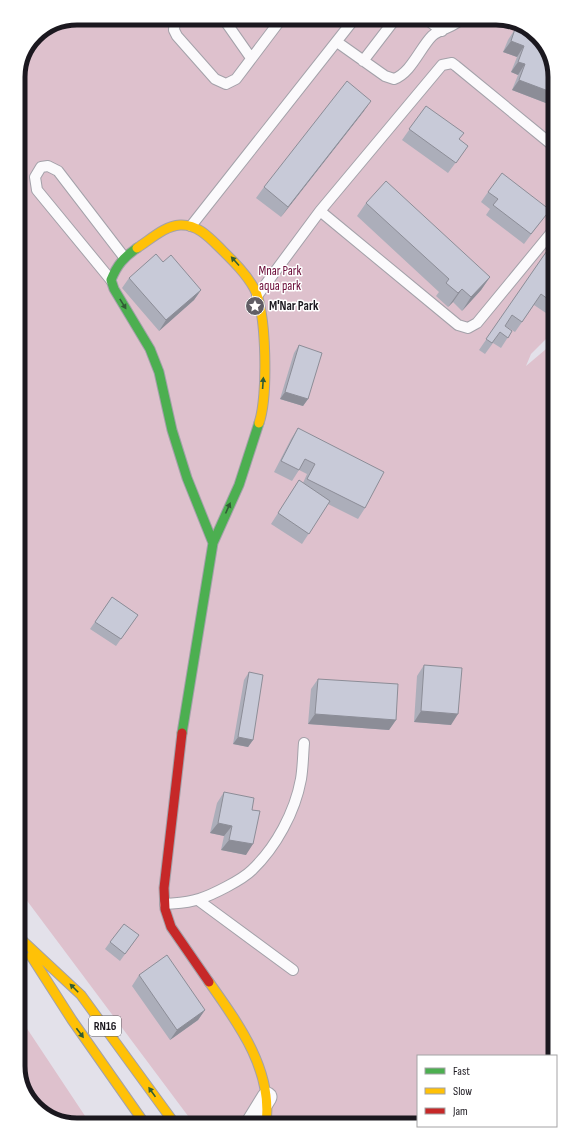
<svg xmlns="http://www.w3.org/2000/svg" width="573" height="1143" viewBox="0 0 573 1143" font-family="'Sofia Sans Condensed',sans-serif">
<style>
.green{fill:#dec1cd}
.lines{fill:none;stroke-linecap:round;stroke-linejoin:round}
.lane-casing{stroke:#a3a1a9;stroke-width:12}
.street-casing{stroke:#a3a1a9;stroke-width:21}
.fast-casing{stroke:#a3a1a9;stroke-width:11}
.slow-casing{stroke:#a3a1a9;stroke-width:11}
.jam-casing{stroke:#a3a1a9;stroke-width:11}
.lane{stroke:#fbfafc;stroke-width:10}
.street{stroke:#fbfafc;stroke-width:19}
.fast{stroke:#4caf50;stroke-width:9}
.slow{stroke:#ffc107;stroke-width:9}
.jam{stroke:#c62828;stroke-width:9}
.wall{fill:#acaeba}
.shaded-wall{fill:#8c8d97}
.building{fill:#c8cad8;stroke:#8c8d97}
.oneway{fill:#315c35}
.labels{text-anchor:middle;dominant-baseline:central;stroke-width:3;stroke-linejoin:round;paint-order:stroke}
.shield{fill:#fff;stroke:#5f5d62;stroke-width:1}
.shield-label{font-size:12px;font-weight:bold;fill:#1b181f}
.park-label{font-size:13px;fill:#690936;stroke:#fff}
.poi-label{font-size:13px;font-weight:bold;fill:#1b181f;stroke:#fff;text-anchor:start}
.rim{fill:none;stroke:#1b181f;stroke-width:5}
</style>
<rect width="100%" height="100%" fill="#e3e1ea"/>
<path class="green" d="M77 18H500L532 30 551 55 552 333 531 354 526 366 552 344 555 1056H418V1122L194 1124 22 894 18 74 36 35Z
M22 1021 91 1125H74L41 1113 22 1088Z"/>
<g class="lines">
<g class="lane-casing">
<path id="lane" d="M175 18 174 30 177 36 215 79 226 84 236 79 282 18
M223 18 251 58
M270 18 275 27
M425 18 442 31
M337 42 385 76 394 79C411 73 420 48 432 36 441 28 454 28 462 18
M363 61 396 18
M320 211 458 325 468 328 477 323 551 233
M191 226 355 18
M111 280 37 190 35 177 41 167 48 166 58 171 124 257
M257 296 320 211 442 65 452 63 456 66 551 144
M198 900 293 970
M165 904C176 903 188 903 199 899 212 895 242 880 252 870 276 847 295 812 301 779 303 767 303 755 304 743"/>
</g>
<g class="street-casing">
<path id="street" d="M251 1123 267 1097"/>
</g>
<g class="fast-casing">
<path id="fast" d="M137 248C124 257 117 265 111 280L114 289 150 349 159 372 172 430 187 478 213 543
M182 733 213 543 239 485 259 423"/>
</g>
<g class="slow-casing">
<path id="slow" d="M137 248C150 240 164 226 180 225 196 224 208 236 218 246 231 259 245 272 254 288 267 312 268 397 259 423
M22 940 81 995 175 1124
M31 956 72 1020 145 1124
M209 982C238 1023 273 1070 266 1123"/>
</g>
<g class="jam-casing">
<path id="jam" d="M182 733 164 888 165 909 171 927 209 982"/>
</g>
<use href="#lane" class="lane"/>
<use href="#street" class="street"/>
<use href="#fast" class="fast"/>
<use href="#slow" class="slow"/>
<use href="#jam" class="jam"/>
</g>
<path class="wall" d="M515 29 525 33 528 29 532 30 551 55V105L512 90 518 75 511 72 517 57 503 52 508 40Z
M426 106 459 140 468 146 448 173 402 140Z
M364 111 281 217 256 198 264 187Z
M488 192 542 220 524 244 486 215 490 209 481 202Z
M366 203 490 277 481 290 462 311 453 302 448 307 436 296 439 292 357 216Z
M551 245 552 306 546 313 534 305 515 332 505 326 512 331 501 348 493 343 485 354 479 350Z
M163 262 201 290 194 300 159 331 122 288 129 278Z
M299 345 308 399 303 406 280 399 294 353Z
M298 428 365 508 358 519 328 504 302 544 271 524 299 480 303 483 307 474 299 470 292 481 274 472 291 439Z
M112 597 138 615 116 646 90 629Z
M424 665 451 725 414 722 417 676Z
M249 672 253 740 248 747 233 744 244 680Z
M318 679 396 720 389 730 308 724 311 689Z
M224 792 252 810 246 855 221 850 224 836 210 833 217 803Z
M139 935 120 961 105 949 110 942Z
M139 975 205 1010 198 1020 170 1040 132 986Z"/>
<path class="shaded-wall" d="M511 41 524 46 517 57 503 52Z
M518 62 525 64 518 75 511 72Z
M519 80 551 92V105L512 90Z
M371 101 364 111 281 217 288 207Z
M490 277 481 290 462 311 471 297Z
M462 289 453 302 448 307 458 293Z
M201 290 194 300 159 331 166 320Z
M285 392 308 399 303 406 280 399Z
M421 711 458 714 451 725 414 722Z
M315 714 396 720 389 730 308 724Z
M238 737 253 740 248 747 233 744Z
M218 823 232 826 224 836 210 833Z
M229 840 253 844 246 855 221 850Z
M205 1010 198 1020 170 1040 177 1030Z"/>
<path class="building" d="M515 29 528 34 530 29 532 30 551 55V92L519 80 525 64 518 62 524 46 511 41Z
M347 81 371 101 288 207 264 187Z
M426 106 464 133 459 139 468 146 456 163 409 129Z
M502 173 550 210 531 234 493 205 498 199 488 192Z
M386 181 490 277 471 297 462 289 458 293 446 283 449 279 366 203Z
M551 245 552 302 541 294 522 322 512 315 505 326 512 331 508 338 500 332 492 343 486 339Z
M156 254 163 262 171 255 201 290 166 320 129 278Z
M299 345 322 353 308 399 285 392Z
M298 428 384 472 365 508 307 479 315 464 305 459 299 470 281 461Z
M299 480 330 501 309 534 278 513Z
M112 597 138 615 121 639 95 622Z
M424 665 462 668 458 714 421 711Z
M249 672 263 675 253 740 238 737Z
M318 679 398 684 396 720 315 714Z
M224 792 254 798 252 810 260 811 253 844 229 840 232 826 218 823Z
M124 924 139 935 125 954 110 942Z
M167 955 205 1010 177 1030 139 975Z"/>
<defs><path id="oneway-solid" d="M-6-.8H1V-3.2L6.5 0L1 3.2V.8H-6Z"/></defs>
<g class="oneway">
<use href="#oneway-solid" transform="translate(235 261) rotate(-132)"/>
<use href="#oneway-solid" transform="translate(123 304) rotate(58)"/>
<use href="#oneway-solid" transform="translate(263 383) rotate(-86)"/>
<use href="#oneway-solid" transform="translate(228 508) rotate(-66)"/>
<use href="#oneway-solid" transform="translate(74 988) rotate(-135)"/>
<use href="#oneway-solid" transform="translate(80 1033) rotate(53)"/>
<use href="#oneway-solid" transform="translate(152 1092) rotate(-125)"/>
</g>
<defs>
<g id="sight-disc" transform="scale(1)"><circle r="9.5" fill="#615e66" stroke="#fff"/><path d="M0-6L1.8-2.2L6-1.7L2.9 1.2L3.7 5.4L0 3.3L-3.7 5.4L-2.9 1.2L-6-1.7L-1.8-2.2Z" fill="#fff"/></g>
</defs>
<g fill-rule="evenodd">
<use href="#sight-disc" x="255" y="306"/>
</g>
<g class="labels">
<rect class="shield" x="89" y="1016" width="32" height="20" rx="3"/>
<g class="shield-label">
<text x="105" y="1026">RN16</text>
</g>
<g class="park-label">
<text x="280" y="271">Mnar Park<tspan x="280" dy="15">aqua park</tspan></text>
</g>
<g class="poi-label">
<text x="269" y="306">M'Nar Park</text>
</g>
</g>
<path d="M0 0H573V1143H0ZM77 25H496A52 52 0 0 1 548 77V1066A52 52 0 0 1 496 1118H77A52 52 0 0 1 25 1066V77A52 52 0 0 1 77 25Z" fill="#fff" fill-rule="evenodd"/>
<path class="rim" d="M77 25H496A52 52 0 0 1 548 77V1066A52 52 0 0 1 496 1118H77A52 52 0 0 1 25 1066V77A52 52 0 0 1 77 25Z"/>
<rect x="417" y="1055" width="140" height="72" fill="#ffffff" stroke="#a4a3a5"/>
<rect x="425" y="1068" width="20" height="6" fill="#4caf50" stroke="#a4a3a5"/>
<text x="453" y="1075" font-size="12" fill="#1b181f">Fast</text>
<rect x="425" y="1088" width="20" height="6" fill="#ffc107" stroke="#a4a3a5"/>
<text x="453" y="1095" font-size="12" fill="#1b181f">Slow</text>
<rect x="425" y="1108" width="20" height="6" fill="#c62828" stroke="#a4a3a5"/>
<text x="453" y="1115" font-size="12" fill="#1b181f">Jam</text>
</svg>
